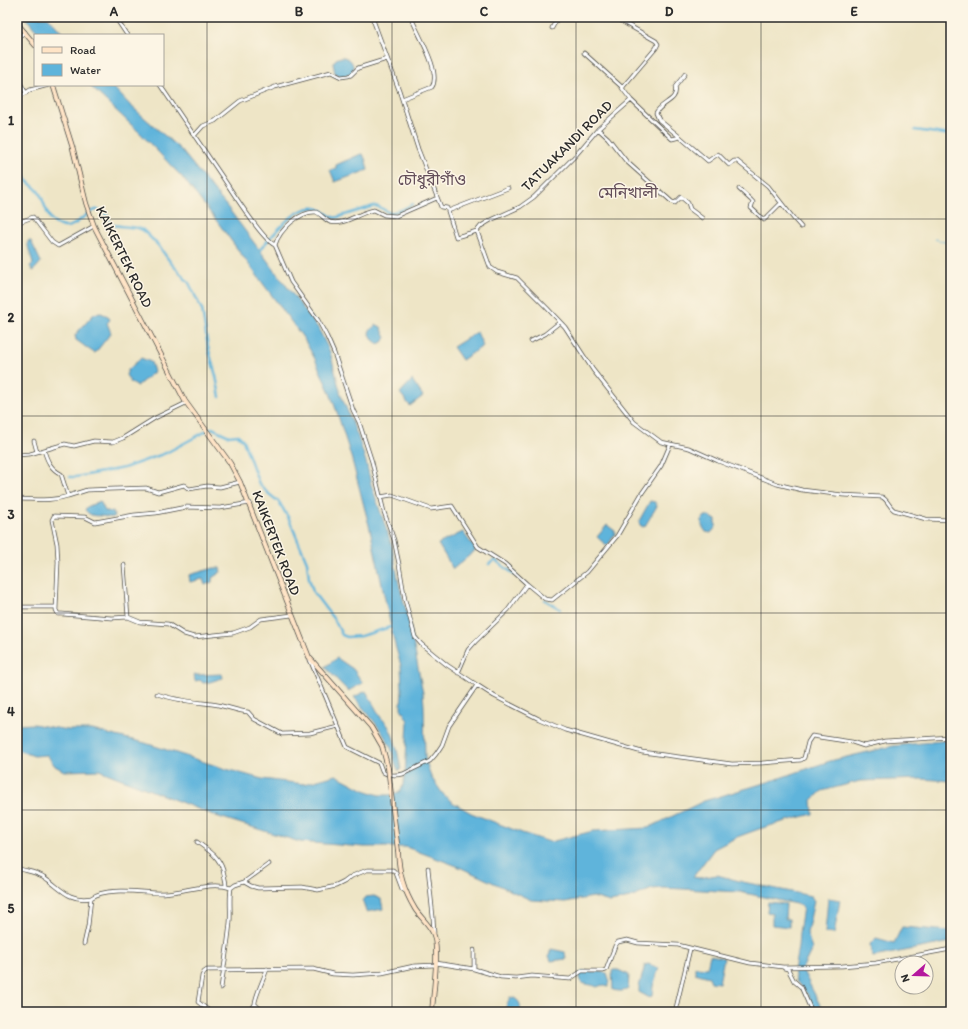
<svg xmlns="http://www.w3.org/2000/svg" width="968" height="1029" viewBox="0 0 968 1029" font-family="Itim,'Noto Sans Bengali',sans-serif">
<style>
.water{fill:#5eb4db;stroke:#447083}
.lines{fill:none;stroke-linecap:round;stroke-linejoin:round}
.stream{stroke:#5eb4db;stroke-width:1}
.canal{stroke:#5eb4db;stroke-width:2.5}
.street-casing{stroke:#484742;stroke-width:4.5}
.secondary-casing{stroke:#484742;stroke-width:5.5}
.street{stroke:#fff;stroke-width:3}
.secondary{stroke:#ffe4c6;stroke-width:4}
.secondary-bridge-casing{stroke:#484742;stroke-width:5.5;stroke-linecap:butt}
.secondary-bridge{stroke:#ffe4c6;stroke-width:4}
.grid{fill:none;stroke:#2b2b2b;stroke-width:1;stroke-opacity:0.55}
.labels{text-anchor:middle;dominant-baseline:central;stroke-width:3;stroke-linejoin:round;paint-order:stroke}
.street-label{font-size:14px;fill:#2b2b2b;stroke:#fcf5e5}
.quarter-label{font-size:16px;fill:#634e59;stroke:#fcf5e5}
.neatline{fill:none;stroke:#2b2b2b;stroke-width:1.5}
.grid-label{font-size:13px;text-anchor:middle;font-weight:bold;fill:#2b2b2b}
</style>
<rect width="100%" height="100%" fill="#fcf5e5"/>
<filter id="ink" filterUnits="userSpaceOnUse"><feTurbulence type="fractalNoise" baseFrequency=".025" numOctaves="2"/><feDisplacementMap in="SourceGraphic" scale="8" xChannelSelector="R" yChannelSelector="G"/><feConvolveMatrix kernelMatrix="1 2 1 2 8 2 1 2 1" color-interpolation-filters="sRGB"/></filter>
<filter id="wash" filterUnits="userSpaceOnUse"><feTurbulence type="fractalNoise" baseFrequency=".012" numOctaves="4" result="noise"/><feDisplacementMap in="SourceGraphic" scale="16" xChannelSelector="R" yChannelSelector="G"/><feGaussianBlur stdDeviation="0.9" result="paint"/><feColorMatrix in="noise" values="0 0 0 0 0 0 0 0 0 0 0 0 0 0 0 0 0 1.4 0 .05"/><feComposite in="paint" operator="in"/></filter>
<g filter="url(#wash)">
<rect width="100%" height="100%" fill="#eee5c6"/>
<path class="water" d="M25 17H48L64 35H40Z
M341 57C350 56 356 65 352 74L341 76 335 73 333 63 336 59Z
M89 85H111L130 105 181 150 228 208 318 328 330 352 341 395 358 437 366 462 371 484 392 546 399 584 409 621 423 693 424 706 425 758 431 777 443 794 452 802 471 813 522 833 550 842 593 831 648 828 704 801 768 782 830 761 893 746 951 740V781L922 779 860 781 822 791 812 800 813 814 786 821 759 829 737 837 714 849 693 877 699 878 717 875 743 882 811 896 814 901 807 933 812 949 802 969 820 1005 822 1012H815L808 995 796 981 794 971 798 947 799 933 803 907 796 904 740 892 664 888 652 889 630 898 610 902 593 897 565 902 531 900 457 866 406 847H364L300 842 216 816 99 770 64 771 55 766 47 755 34 756 17 750V725L33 724 68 730H92L112 735 145 743 226 769 262 779 304 784 336 775 364 790 379 795H389L399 792 402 788 405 776 408 721 401 708 402 688 401 666 394 641 370 529 352 460 337 412 330 393 315 359 304 339 213 216 182 177 140 133Z
M361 154H363L366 161 368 170 335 182 330 170 336 168V165Z
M28 241H31L41 262 33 271 30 266 33 264C32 256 27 249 28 241Z
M101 313 108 316 110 320 107 323 111 333 95 353C90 351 81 343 76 340L75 335 94 314Z
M377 325 381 327 386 338 382 342 378 344 372 339 369 331Z
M477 332 483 346 462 360 453 347Z
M141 358 151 362 154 372 137 386 131 383 126 375 128 370Z
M412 380 423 396 410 406 400 393Z
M100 501 105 511 113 512 115 517C111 518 110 517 106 517 97 514 93 519 85 510L87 507Z
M650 501 655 502 657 506 645 526 643 527 640 525 639 521Z
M705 516H709L716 520V527L711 533 706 532 702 526V520Z
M607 525 615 531V534L608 545H606L597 537Z
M463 532 476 550 453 569 438 544Z
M214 568H220L221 572 212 578V582L205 585 203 579 190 582 189 575Z
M337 658 353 669 363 683 348 691 325 667Z
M194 674 198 675 222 674 223 678C216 679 211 683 203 683L200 680 195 681Z
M366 691 381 718C394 727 398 755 401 769L399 771C394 764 394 756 391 748 382 729 367 713 354 697Z
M374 896 381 899 383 909 366 912 363 901 366 897Z
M828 898 840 900 834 934 825 933Z
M768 902 786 904 785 919H789V927L772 925V913L767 912Z
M902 927 951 931V942L873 957 872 955 870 944 876 938 894 943Z
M551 949 565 952 566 959 551 961 549 956Z
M710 955 724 958 719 983 711 982 709 977 695 973V967L707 968Z
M648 964 659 968 653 986 652 996 650 998 639 992V987L645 965Z
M613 970H618L629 975 628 989C623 992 618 991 613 990L612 971Z
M584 971 601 972 607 973 610 982 608 987 602 985 597 987C588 982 579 988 580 973Z
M510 997C518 998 522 1004 520 1012H504Z"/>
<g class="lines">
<path class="stream" d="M935 239 951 244"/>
<path class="canal" d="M915 130 951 135
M17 165C20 171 23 176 27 181 31 185 37 188 40 194 46 205 47 225 64 227 78 229 91 202 104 212 108 215 109 221 112 225L138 228 143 230 158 245 171 263 189 283 202 310 208 347 216 376 220 397
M257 253C270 239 295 204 316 208 323 209 328 216 335 218L374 206 379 207 390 213 401 210 413 204
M70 477H76L124 468 166 453 212 428 229 436 238 435 243 440 259 484 269 494 279 502 289 519 307 562 309 578 313 592 335 621 342 635 347 637 361 636 394 626
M489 564 495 560 515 575
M545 600 560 609"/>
</g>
</g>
<g filter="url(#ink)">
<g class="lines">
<g class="street-casing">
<path id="street" d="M115 17 127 35
M372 17 399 90 418 149 441 207 447 208 456 237 477 231
M614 17 656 41 658 44 656 48 622 88 631 100 672 139 680 137 708 161 718 154 729 165 734 161H737L768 186 794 219 801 227
M373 19 379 17
M552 28 558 17
M17 38 25 32
M584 53 623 88
M17 78 26 93
M160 85C180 115 201 145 221 175 230 188 262 240 275 245
M17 99 30 90 49 85
M402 99 432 87C442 72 417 33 411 17
M598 129 608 138 626 161 672 202 675 203 681 197 688 203 690 209 702 218
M194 136 203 126 215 121 240 101 275 87 331 72 341 77 348 76 351 75 358 68 387 59
M680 137 659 120 656 113C661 102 679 101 675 87L685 74
M739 189 751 200 753 202 751 208 764 220 781 203
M437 198 396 216 384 215 374 210C360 212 344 226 330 222 325 220 321 214 316 212 300 211 280 229 275 245L291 282 318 320 327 337 334 353 353 410 359 422 372 462 384 512 394 540 399 564 405 600 415 637 421 644 447 665 477 685
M448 211 508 188
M17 223 33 217 52 242 58 246 94 226
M477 231 490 267 497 272 517 278 547 308 565 327 593 370 634 422 661 442 689 448 718 461 777 484 802 490 843 495 882 497C888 500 889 507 894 510L926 519 951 520
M477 231 481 226 491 220 520 207 534 197 575 156 598 129 631 100
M531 341 545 334 560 322
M34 441 37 452
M17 455 30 454 44 450
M68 496 87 490 114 489 146 488 158 492 184 485 189 489 207 486 220 487 240 482
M380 497 392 495 431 509 452 506 478 547 505 564 527 584
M17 499C34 499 51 502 68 496L61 474C51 469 47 461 44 450L65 444 74 446 94 441 113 442 123 438 155 418 186 403
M250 503 220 508 186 507 156 513 134 515 95 522 85 517 54 516 52 520 57 544 58 562 56 610 58 614H62L112 618 128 617 140 622 168 624 184 634 194 637 233 633 250 627 261 619 292 615
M124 565 128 617
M17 607H56
M310 660 347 747 379 763C381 766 381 770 383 772 387 776 399 775 403 774L430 761 436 754 442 745 449 726 477 685 494 696 539 719 565 730 642 752 732 764 762 763 801 760 804 758 808 742 812 736 852 742 864 746 885 741 951 737
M458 673 468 650 475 642 508 610 527 584 545 599 552 600 587 572 617 536 642 493 661 466 670 445
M157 694C177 701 197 702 218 705 228 707 238 711 248 712L254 719 282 734 310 733 338 726
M197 842C209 851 218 855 223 870 224 876 226 880 226 886
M17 868C25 871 37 872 44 877 61 888 68 902 91 898
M428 868 433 917 434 933
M244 882 269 864
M231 888 235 885 244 882 251 886 258 888 302 887 318 890 336 886 344 882 352 876 367 870H393L396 873 402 889 405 891
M84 944 88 926 91 898C106 886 145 893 164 893 186 892 210 881 231 888 229 899 231 911 230 922 228 944 224 966 221 988
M474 950V969
M436 963 474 969 501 977 516 978 532 976 570 979 582 971H603L606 970 615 946 618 942 627 940 638 943 678 945 750 963 783 967 842 966 876 963 951 949
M784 968 788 969 794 981 801 987 812 1012
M255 1004C254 999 265 976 267 969
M207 1012 208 1010 198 1002 202 976 204 972 207 970 313 969 333 974 353 975 382 973 414 966 435 965
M250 1012 255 1004 261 1010 266 1012
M675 1012 690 949"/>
</g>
<g class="secondary-casing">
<path id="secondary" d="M17 23 35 45
M53 85 73 149 86 203 94 226 185 401 230 463 240 482 309 657 371 727 382 746 388 768
M398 851C399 873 403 889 415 909 420 917 429 924 433 933 440 947 433 995 432 1012"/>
</g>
<use href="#street" class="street"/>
<use href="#secondary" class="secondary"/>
<g class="secondary-bridge-casing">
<path id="secondary-bridge" d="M388 768 398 851"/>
</g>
<use href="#secondary-bridge" class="secondary-bridge"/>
</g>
</g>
<path class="grid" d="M207 17V1012M392 17V1012M576 17V1012M761 17V1012M17 219H951M17 416H951M17 613H951M17 810H951"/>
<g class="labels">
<g class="street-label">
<text transform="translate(567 146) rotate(-45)">TATUAKANDI ROAD</text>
<text transform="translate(124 257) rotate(64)">KAIKERTEK ROAD</text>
<text transform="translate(276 543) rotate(69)">KAIKERTEK ROAD</text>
</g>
<g class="quarter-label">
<text x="432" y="179">চৌধুরীগাঁও</text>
<text x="628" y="192">মেনিখালী</text>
</g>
</g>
<rect width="968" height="1029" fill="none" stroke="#fcf5e5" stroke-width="44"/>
<rect x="34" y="34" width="130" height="52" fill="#fcf5e5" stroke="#a8a49b"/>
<rect x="42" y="47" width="20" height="6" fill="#ffe4c6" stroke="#a8a49b"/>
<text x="70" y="54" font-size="12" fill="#2b2b2b">Road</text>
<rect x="42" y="64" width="20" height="12" fill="#5eb4db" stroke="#a8a49b"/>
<text x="70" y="74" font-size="12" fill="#2b2b2b">Water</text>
<g transform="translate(914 975) rotate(250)"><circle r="19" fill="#fcf5e5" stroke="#a8a49b"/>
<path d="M0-3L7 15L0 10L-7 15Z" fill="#b5179e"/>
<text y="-6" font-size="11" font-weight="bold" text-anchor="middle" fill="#2b2b2b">N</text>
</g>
<rect x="22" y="22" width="924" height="985" class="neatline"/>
<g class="grid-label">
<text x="114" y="16">A</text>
<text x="299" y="16">B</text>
<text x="484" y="16">C</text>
<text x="669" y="16">D</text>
<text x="854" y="16">E</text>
<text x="11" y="125">1</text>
<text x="11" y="322">2</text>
<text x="11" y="519">3</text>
<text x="11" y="716">4</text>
<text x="11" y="913">5</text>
</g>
</svg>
